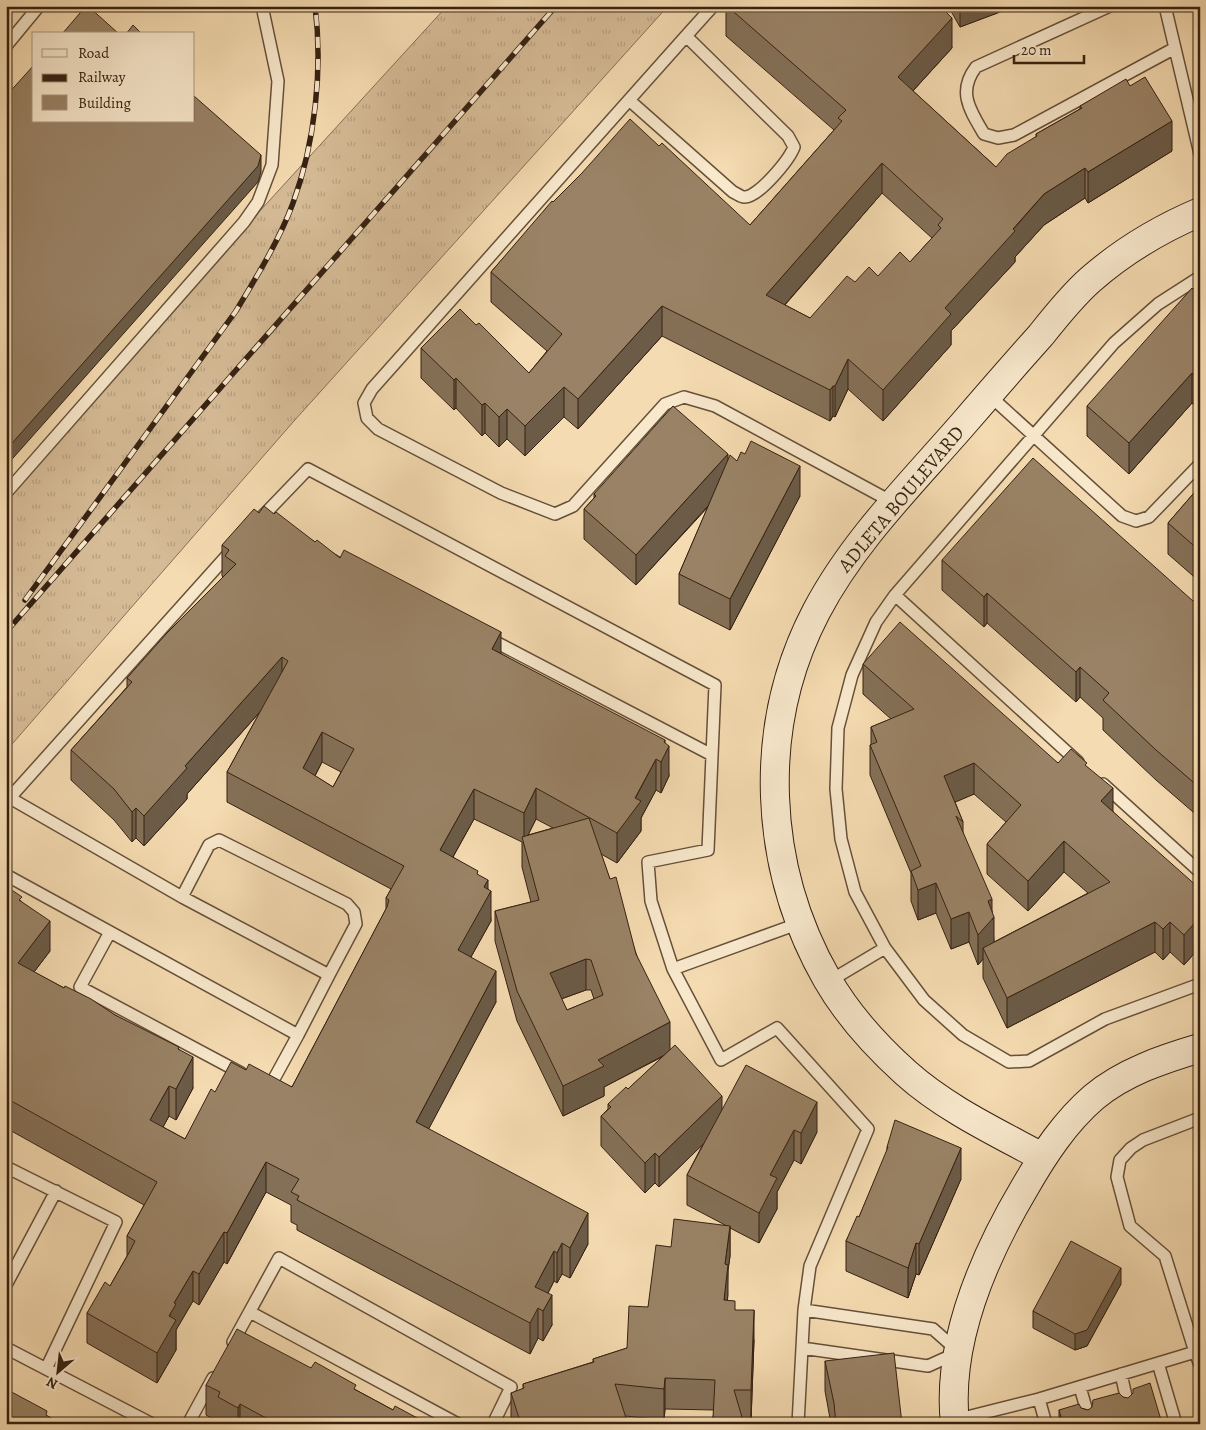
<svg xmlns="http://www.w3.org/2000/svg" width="1206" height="1430" viewBox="0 0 1206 1430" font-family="Alegreya,serif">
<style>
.grass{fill:url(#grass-tufts);stroke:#866e54}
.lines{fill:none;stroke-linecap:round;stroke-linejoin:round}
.lane-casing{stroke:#66503a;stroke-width:14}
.secondary-casing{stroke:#362112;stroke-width:30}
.lane{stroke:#f8e8cc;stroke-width:11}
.secondary{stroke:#f8e8cc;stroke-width:28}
.rail-casing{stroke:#362112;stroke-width:5.5}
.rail{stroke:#f8e8cc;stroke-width:4;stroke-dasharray:11;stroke-linecap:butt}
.wall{fill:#847057;stroke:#362112;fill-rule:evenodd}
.shaded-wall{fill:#6b5b47;stroke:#362112}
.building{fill:#998265;stroke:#362112;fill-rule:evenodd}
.labels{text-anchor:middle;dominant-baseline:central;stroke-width:4;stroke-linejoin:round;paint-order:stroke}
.street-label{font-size:20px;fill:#362112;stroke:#f8e8cc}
</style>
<defs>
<pattern id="grass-tufts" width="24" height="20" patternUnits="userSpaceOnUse" patternTransform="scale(1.25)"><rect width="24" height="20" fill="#d5bb96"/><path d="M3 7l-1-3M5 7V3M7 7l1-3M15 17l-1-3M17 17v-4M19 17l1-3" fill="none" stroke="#b7a080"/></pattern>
</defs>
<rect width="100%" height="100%" fill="#f5dbb1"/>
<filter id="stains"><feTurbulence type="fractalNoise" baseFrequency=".004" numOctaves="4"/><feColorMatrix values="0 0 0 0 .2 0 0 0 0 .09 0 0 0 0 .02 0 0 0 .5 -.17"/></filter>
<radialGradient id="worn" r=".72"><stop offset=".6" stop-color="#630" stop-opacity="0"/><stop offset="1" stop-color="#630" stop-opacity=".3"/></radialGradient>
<path class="grass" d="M447 6H668L294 421 6 751V489Z"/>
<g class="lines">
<g class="lane-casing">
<path id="lane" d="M713 6 686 36 788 136 794 147C789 160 758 198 744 197 741 197 736 193 733 192L629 100 372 389 364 403 367 418 378 429 501 493 555 514 573 506 665 404 684 397 715 406 894 503
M1110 6 976 67C957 92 970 110 984 134L998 138 1014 135 1175 48
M1165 6 1200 154
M6 46 39 6
M629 100 686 36
M1200 277 1158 304 1114 343 895 595 876 622 852 675 838 728 836 789 841 839 855 892 885 948 924 1000 963 1035 1009 1062 1029 1061 1105 1019 1200 984
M989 395 1122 516 1136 521 1149 517 1200 464
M6 493 244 222 258 202 272 165 278 81 262 6
M258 521 308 469 715 685 708 850 648 862 651 901 673 969 721 1060 777 1028 868 1129 810 1266 804 1310 798 1424
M895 595 1078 762
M488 638 710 754
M1103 784 1200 872
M6 802 232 550
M6 875 298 1035 329 975 182 897 10 798
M182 897 209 845 219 840 347 904 354 912 356 924 329 975
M110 932 80 987 241 1073
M673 969 800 923
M828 982 885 948
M266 1086 269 1088 298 1035
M1200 1118 1143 1140 1131 1148 1120 1160 1117 1177 1130 1226 1165 1256 1195 1352 1200 1350
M6 1167 116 1222 46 1369
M6 1285 56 1191
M250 1312 458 1424
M233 1342 279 1258 511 1387 493 1424
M6 1348 152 1424
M802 1348 928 1366 959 1352 933 1329 804 1310
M1158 1363 1176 1424
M1121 1374 1126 1396
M1080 1387 1086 1408
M1039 1399 1046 1424
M955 1420 1039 1399 1195 1352 1200 1365
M188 1424 213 1378"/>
</g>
<g class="secondary-casing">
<path id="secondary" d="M1042 1157C996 1132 945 1108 906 1073 876 1046 847 1014 827 979 763 867 756 727 816 612 853 541 912 483 964 423 989 394 1015 364 1041 335 1056 316 1072 296 1090 280 1123 251 1160 229 1200 212
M955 1424C946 1342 984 1256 1025 1187 1044 1154 1065 1122 1094 1097 1124 1072 1163 1059 1200 1048"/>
</g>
<use href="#lane" class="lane"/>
<use href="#secondary" class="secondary"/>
<g class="rail-casing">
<path id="rail" d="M25 600 236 311C257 276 279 241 293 203 315 143 323 69 315 6
M6 632 556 6"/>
</g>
<use href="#rail" class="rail"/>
</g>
<path class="wall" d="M726 6H941L952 48 913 91 996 167 1036 137V134L1080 109V106L1172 151 1088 203 1085 198 1044 225 1015 257V262L951 331V345L883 421 848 389 835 417 833 416 830 421 662 336 578 429 564 417 525 456 507 439 499 447 485 433 482 436 456 408 454 410 421 378V348L476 325 529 373 547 351 491 302V272L553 202 750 225 834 130 726 36ZM882 193 932 238 910 262 878 276 855 282 810 318 785 305Z
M948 6H1012L1000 12 960 27Z
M1200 295V410L1192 403 1129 474 1087 436V406Z
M728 460 737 461 800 496 730 630 679 604V574L708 507 636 585 584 539V509L594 498V494Z
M1200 486V582L1168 554V523Z
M259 513 274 514 315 542 501 654 665 743 669 776 661 793 656 790 641 818V831L617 863 601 854 670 1050 722 1109 817 1132 801 1164 794 1160 777 1192V1209L759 1243 730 1228V1256L728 1270 727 1300 735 1310 754 1340 751 1421 713 1418 714 1410 665 1409 664 1420 625 1416 628 1424H511V1393L523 1389V1384L593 1362V1359L627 1348 648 1307 671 1247 725 1225 687 1205V1175L703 1144 659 1187 655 1183 645 1193 601 1146V1116L608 1109V1104L628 1089 664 1056 604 1087V1096L563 1116 517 1021 495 941V911L531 902 522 867V842L474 819 453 857 478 875 488 889 491 921 471 957 496 1002 428 1129 588 1244 570 1278 562 1274 557 1283 554 1281 548 1293 552 1325 543 1341 538 1338 530 1354 297 1230V1225L291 1222V1205L266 1192 227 1264 224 1262 199 1305 193 1301 176 1330V1350L157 1383 87 1343V1313L110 1286 127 1256V1236L144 1205 6 1128V886L22 902 50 951 34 972 179 1049 193 1088 176 1120 169 1116 163 1127 185 1139 215 1092 246 1070 292 1087 386 909V898L391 889 227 802V772L260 712 187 794V799L144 846 136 838 132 842 114 820 71 780V750L127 687V678L223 577 222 576V545ZM322 762 341 772 333 787 315 776ZM536 819 553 828 528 835ZM586 990H591L594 999 567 1010 561 999Z
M942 560 1193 601 1200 593V818L1156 780 1103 730V718L1080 697 1076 702 987 623 984 627 942 590Z
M863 664 1058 763 1087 767 1113 812 1200 893V947L1184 965 1170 952 1163 960 1155 952 1007 1028 983 978V959L978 965 969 942 951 949 936 913 918 920 911 901V873L870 775V745H871V727L891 719 863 694ZM974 794 1006 822 987 844V874L1028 911 1064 872 1088 893 994 942 992 911 963 833V822L955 802Z
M887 1147 961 1179 919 1275 916 1274 908 1298 846 1271V1241L859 1217 887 1152Z
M1121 1284 1087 1346 1075 1350 1033 1328V1311Z
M825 1361 902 1424H831L825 1391Z
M311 1368 356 1390 393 1410 421 1424H218V1422L206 1415V1385Z
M1123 1397 1161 1424H1061L1059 1416V1410L1081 1408 1088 1410Z"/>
<path class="shaded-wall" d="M937 6H941V30L952 18V48L898 107V77Z
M960 6H1012L1000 12 960 27Z
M1172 121V151L1088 203V172Z
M261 155V172L258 182 6 466V450Z
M882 163V193L766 326V295Z
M1085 168V198L1044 225 1015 257V262L951 331V345L883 421V390L945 308 1044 194Z
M662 306V336L578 429V399Z
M848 359V389L835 417V386Z
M1192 373V403L1129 474V443Z
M456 378V408L454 410V380Z
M833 386V416L830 421V390Z
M564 387V417L525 456V426Z
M485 403V433L482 436V405Z
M507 409V439L499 447V417Z
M728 454V484L636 585V555Z
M800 466V496L730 630V599Z
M987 593V623L984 627V597Z
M501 632V662L492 649Z
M282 657V687L187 794V799L144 846V816L185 766Z
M1080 667V697L1076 702V672Z
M322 732V762L303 799V768Z
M665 740V754L669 746V776L661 793V762L664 742Z
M656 759V790L641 818V831L617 863V833Z
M974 763V794L944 807V776Z
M536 788V819L524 843V813Z
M1113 788V818L1101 801Z
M474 789V819L440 880V850Z
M136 808V838L132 842V812Z
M1064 841V872L1028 911V881Z
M488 880V896L491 891V921L458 980V950L484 887Z
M936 883V913L918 920V890Z
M1199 888 1200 947 1184 965V935L1197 890Z
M992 899V920L994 917V947L983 948V959L978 965V935L988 901Z
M969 912V942L951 949V919Z
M50 921V951L18 993V963Z
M1155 922V952L1007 1028V998Z
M1170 922V952L1163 960V929Z
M586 959V990L550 1003V973Z
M496 971V1002L416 1153V1122Z
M670 1022V1052L604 1087V1096L563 1116V1086L598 1060Z
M193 1057V1088L176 1120V1089Z
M169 1086V1116L150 1151V1120Z
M722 1096V1126L659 1187V1157Z
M817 1102V1132L801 1164V1133Z
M794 1130V1160L777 1192V1209L759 1243V1213L770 1175Z
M961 1148V1179L919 1275V1244Z
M655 1153V1183L645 1193V1163Z
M266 1162V1192L227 1264V1233Z
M588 1213V1244L570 1278V1248Z
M730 1226V1256L728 1270V1295L724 1331 725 1264Z
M224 1232V1262L199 1305V1274Z
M562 1243V1274L557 1283V1253Z
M916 1243V1274L908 1298V1268Z
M554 1251V1281L540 1309 538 1308V1338L530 1354V1323L535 1287Z
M1121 1268V1284L1087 1346 1075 1350V1334Z
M193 1271V1301L176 1330V1350L157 1383V1353L174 1303Z
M552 1295V1325L543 1341V1311Z
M754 1310V1340L751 1421V1390Z
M665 1378V1409L664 1420V1389Z
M240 1404V1424H238V1408Z
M1161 1420V1424H1150Z"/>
<path class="building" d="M86 6H88L119 34H62Z
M727 6H940L952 18 898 77 996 167 1007 154 1037 136 1036 134 1082 108 1080 106 1126 79 1130 86 1145 77 1172 121 1088 172 1085 168 1044 194 1013 229 1015 231 945 308 951 314 883 390 848 359 835 386H833L830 390 662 306 578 399 564 387 525 426 507 409 499 417 485 403 482 405 456 378 454 380 421 348 460 309 476 325 479 323 529 373 562 334 491 272 552 201 553 202 582 173 630 119 659 146 662 143 750 225 842 121 838 118 846 110ZM882 163 943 219 938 225 941 228 910 262 900 252 878 276 869 267 855 282 847 276 810 318 766 295Z
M133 25 142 34H126Z
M34 65V121H194V96L261 155 258 166 6 450V96Z
M1192 288 1200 295V380L1192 373 1129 443 1087 406Z
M673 406 728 454 636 555 584 509 596 496 594 494Z
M751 441 800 466 730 599 679 574 730 455 737 461 741 452 745 454Z
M1033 458 1193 601 1200 593V788L1156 750 1103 700 1109 693 1080 667 1076 672 987 593 984 597 942 560Z
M1200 486V551L1168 523Z
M264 506 274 514 276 512 315 542 317 540 340 558 344 550 501 632 492 649 665 740 664 742 669 746 661 762 656 759 635 798 641 801 617 833 536 788 524 813 474 789 440 850 478 871 477 874 488 880 484 887 491 891 458 950 496 971 416 1122 588 1213 570 1248 562 1243 557 1253 554 1251 535 1287 552 1295 543 1311 538 1308 530 1323 297 1200 299 1196 291 1192 299 1179 266 1162 227 1233 224 1232 199 1274 193 1271 174 1303 176 1304 169 1316 176 1320 157 1353 87 1313 105 1282 110 1286 130 1251 135 1241 127 1236 157 1182 6 1098V886L22 897 19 900 50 921 18 963 64 988 65 986 91 999 115 1015 179 1047 178 1049 193 1057 176 1089 169 1086 150 1120 185 1139 211 1089 215 1092 231 1062 246 1070 249 1064 292 1087 387 907 389 900 386 898 404 866 227 772 288 661 282 657 185 766 187 768 144 816 136 808 132 812 114 789 71 750 132 682 127 678 167 633 236 564 225 556 229 550 222 545 254 509 259 513ZM322 732 354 749 333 787 303 768Z
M900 622 1058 763 1071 749 1087 763 1085 765 1113 788 1101 801 1199 888 1197 890 1200 893V917L1184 935 1170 922 1163 929 1155 922 1007 998 983 948 1110 882 1064 841 1028 881 987 844 1021 805 974 763 944 776 963 822 956 816 992 899 988 901 994 917 978 935 969 912 951 919 936 883 918 890 911 871 921 866 870 745 877 742 871 727 914 709 863 664Z
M589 818 610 879 616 877 636 954 670 1022 598 1060 604 1066 563 1086 517 991 495 911 539 900 522 837ZM586 959 591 960 603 995 567 1010 550 973Z
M675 1045 722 1096 659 1157 655 1153 645 1163 601 1116 611 1107 608 1104 626 1087 628 1089Z
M746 1065 817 1102 801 1133 794 1130 770 1175 777 1178 759 1213 687 1175Z
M895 1120 961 1148 919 1244 916 1243 908 1268 846 1241 857 1216 859 1217 888 1147H887Z
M674 1219 730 1226 725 1264 728 1265 724 1300 735 1301V1310H754L751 1390H734L744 1424H696L713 1418 715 1380 665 1378 664 1389 615 1384 628 1424H521L511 1393 524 1388 523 1384 594 1362 593 1359 627 1348 629 1306 648 1307 656 1245 671 1247Z
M1071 1241 1121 1268 1087 1330 1075 1334 1033 1311Z
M237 1329 311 1368 315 1362 356 1385 354 1389 393 1410 395 1406 421 1420 419 1424H277L240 1404 238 1408 218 1397 220 1392 206 1385Z
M894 1353 902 1424H836L834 1403 825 1361Z
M1150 1383 1161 1420 1150 1424H1063L1059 1410 1079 1404 1081 1408 1088 1410 1092 1407 1093 1400 1119 1393 1123 1397 1128 1398 1133 1393V1389Z
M6 1389 47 1411 46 1415 62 1424H6Z"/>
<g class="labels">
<g class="street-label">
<text transform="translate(901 499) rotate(-50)">ADLETA BOULEVARD</text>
</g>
</g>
<rect width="1206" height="1430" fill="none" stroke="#f5dbb1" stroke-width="25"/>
<rect x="8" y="8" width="1191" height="1415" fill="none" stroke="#362112" stroke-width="2.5"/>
<rect x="12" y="12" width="1181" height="1405" fill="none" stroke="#362112"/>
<rect x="32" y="32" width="162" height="90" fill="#f8e8cc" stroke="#aa9882"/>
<rect x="42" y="49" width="25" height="8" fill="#f8e8cc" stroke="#aa9882"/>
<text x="78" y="58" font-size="15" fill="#362112">Road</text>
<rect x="42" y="74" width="25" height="8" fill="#362112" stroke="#aa9882"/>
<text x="78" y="82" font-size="15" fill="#362112">Railway</text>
<rect x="42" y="95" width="25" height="15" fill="#998265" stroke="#aa9882"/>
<text x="78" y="108" font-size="15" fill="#362112">Building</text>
<g transform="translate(58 1372) rotate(208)" stroke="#f8e8cc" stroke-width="4" paint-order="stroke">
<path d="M0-4L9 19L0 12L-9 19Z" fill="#362112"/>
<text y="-8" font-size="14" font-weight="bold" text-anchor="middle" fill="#362112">N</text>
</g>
<path d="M1014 55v8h70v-8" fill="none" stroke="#362112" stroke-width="2.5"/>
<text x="1021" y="55" font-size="15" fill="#362112" stroke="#f8e8cc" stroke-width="4" paint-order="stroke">20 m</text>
<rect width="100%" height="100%" filter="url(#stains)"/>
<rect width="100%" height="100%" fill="url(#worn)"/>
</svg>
